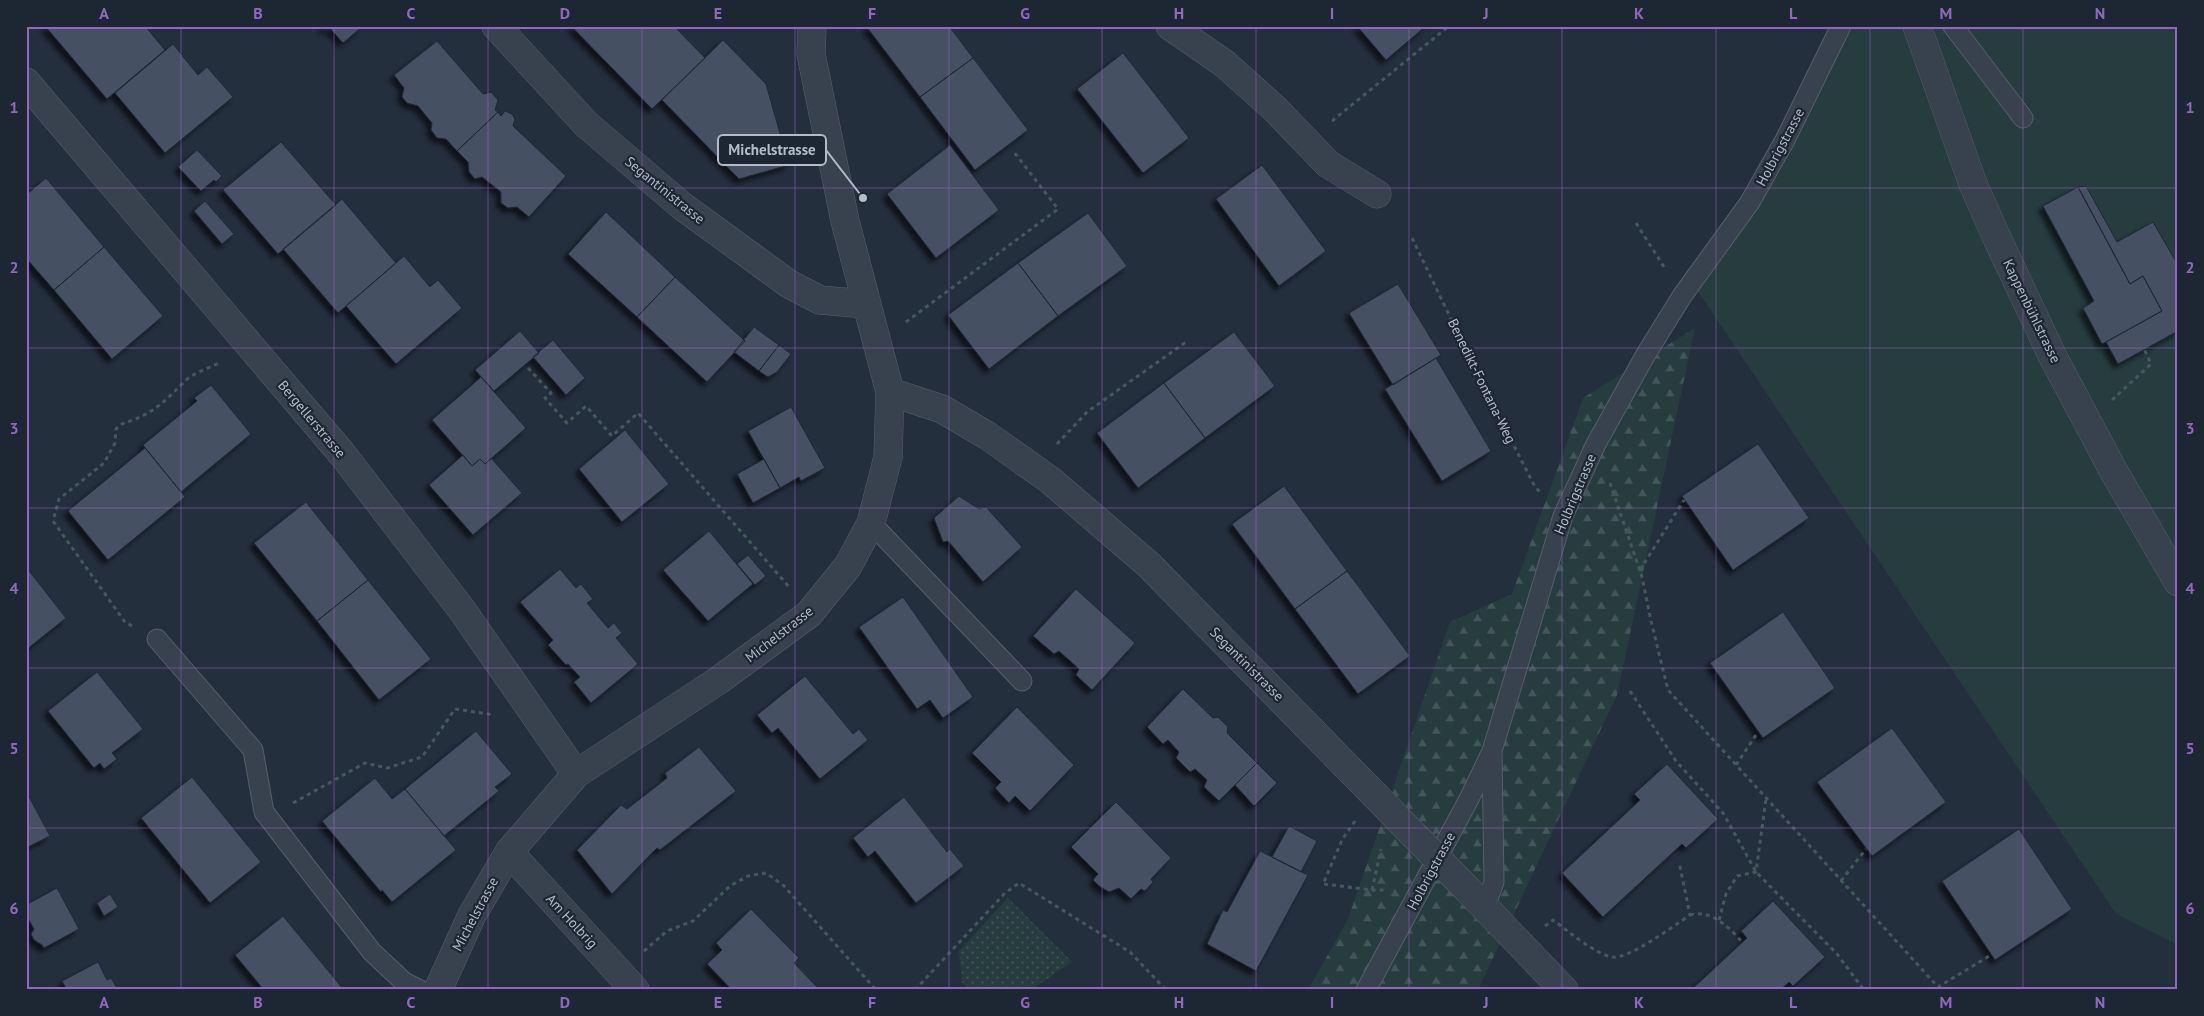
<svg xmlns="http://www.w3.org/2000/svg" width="2204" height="1016" viewBox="0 0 2204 1016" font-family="'PT Sans',sans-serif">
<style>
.green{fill:#263c3f}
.forest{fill:url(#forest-firs)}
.park{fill:url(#park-dots)}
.building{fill:#455162;stroke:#1f2835;filter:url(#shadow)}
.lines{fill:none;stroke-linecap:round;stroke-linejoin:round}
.service-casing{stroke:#565f6c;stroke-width:21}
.minor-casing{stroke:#565f6c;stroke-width:29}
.path{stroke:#44595c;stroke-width:3;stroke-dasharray:4 4;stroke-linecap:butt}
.service{stroke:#38414e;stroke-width:19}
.minor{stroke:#38414e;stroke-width:28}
.minor-bridge-casing{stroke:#565f6c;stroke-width:29;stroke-linecap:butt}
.minor-bridge{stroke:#38414e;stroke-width:28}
.grid{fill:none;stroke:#9266c3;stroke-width:1;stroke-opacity:0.55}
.labels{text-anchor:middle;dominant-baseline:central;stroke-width:4.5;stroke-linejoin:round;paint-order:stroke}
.street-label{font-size:14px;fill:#b4bcc9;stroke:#1d2633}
.leader{fill:none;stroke:#b4bcc9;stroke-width:2}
.callout-dot{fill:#b4bcc9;stroke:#1d2633;stroke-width:2}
.callout{fill:#1d2633;stroke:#b4bcc9;stroke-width:2}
.callout-label{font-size:15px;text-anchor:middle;font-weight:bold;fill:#b4bcc9}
.neatline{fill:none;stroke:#9266c3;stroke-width:2}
.grid-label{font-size:16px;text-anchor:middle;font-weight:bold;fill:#9266c3}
</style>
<defs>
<pattern id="forest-firs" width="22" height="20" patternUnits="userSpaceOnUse" patternTransform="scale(1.25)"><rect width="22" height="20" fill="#263c3f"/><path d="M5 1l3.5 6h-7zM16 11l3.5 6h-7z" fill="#435659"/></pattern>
<pattern id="park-dots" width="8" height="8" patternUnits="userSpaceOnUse" patternTransform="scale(1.25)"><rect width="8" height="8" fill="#263c3f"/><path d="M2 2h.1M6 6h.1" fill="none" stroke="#435659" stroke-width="1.8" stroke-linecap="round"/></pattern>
<filter id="shadow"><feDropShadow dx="-4.5" dy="4.5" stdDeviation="2.5" flood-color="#0009"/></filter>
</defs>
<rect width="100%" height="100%" fill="#242f3e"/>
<path class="green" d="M1852 26H1908L2078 427 2156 571 2178 604V945L2116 914 1697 290 1780 172Z
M1935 26H2178V558L2097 413 1993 203 1933 44Z"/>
<path class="forest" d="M1695 328 1617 695 1478 990H1308L1348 919 1450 622 1512 594 1583 398Z"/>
<path class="park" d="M1008 898 1072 962 1031 990H970L962 982 959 951Z"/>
<path class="building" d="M45 26H145L165 50 107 99Z
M322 26H363L343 43 329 27 325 30Z
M571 26H674L705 58 652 109Z
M866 26H949L973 58 920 97Z
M1357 26H1426L1386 60Z
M723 40 766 84 789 165 739 179 662 100Z
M437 41 483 94 491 92 498 100 495 110 498 112 457 151 446 139 437 138 431 130 432 123 418 106 407 103 402 97 404 88 394 75Z
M173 44 198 75 207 67 233 97 165 153 115 93Z
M1123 53 1189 138 1143 173 1077 89Z
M973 58 1028 130 975 170 920 97Z
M505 111 512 114 515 119 513 126 566 176 529 217 517 207 508 208 501 203V192L482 177 475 179 469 172 468 162 457 151 498 112 501 116Z
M281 142 336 205 278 254 223 190Z
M950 145 999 210 936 258 887 194Z
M197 150 222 176 216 182 214 180 201 191 178 167Z
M1262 165 1326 251 1279 286 1216 199Z
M46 178 104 247 54 290 26 258V195Z
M2086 186 2117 242 2153 222 2178 265V331L2118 364 2106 342 2162 311 2143 276 2130 284 2078 187Z
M2078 187 2130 284 2143 276 2162 311 2102 344 2083 308 2094 301 2043 206Z
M342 199 396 263 338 313 283 249Z
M205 201 234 234 222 244 194 211Z
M606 212 675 277 637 317 568 254Z
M1088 213 1127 266 1058 316 1018 263Z
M104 247 163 316 112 359 54 290Z
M404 256 430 287 438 280 462 308 396 364 346 306Z
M1018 263 1058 316 989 369 948 315Z
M675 277 745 341 707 382 637 317Z
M1398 284 1441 355 1393 385 1349 313Z
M754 327 779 345 759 371 734 352Z
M520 331 539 353 494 391 475 370Z
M1234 332 1275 386 1205 438 1164 383Z
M553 340 585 378 566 395 533 357Z
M779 345 791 354 777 372 768 377 759 371Z
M1436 358 1491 451 1442 481 1385 389Z
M481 377 526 428 485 464 480 459 472 466 432 420Z
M1164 383 1205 438 1138 488 1097 433Z
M211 385 251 434 181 492 143 445 197 401 194 398Z
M791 407 825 468 801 481 799 477 780 488 748 431Z
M625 430 669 484 622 522 579 469Z
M1758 444 1809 518 1733 570 1682 496Z
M145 448 185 497 108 560 68 511Z
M463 455 472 466 480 459 485 464 491 458 522 493 473 535 429 485Z
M764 459 780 488 753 503 737 474Z
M1284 486 1347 571 1295 609 1232 524Z
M959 496 979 509 986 507 1022 547 983 582 948 541 943 542 934 518Z
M306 502 368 580 317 621 254 543Z
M709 531 753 584 708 621 663 570Z
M748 555 766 576 755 585 737 564Z
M26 567 66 618 26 650Z
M560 569 576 588 581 584 593 599 587 603 608 628 614 623 622 633 616 638 638 664 591 703 574 682 580 677 568 664 566 665 548 645 553 640 520 602Z
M1347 571 1410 656 1358 694 1295 609Z
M368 580 431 659 379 700 317 621Z
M1076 589 1135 643 1092 690 1076 675 1079 669 1059 651 1054 654 1033 636Z
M903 597 973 697 943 718 930 700 917 709 859 627Z
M1783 612 1835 688 1763 738 1710 663Z
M97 672 143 729 112 753 117 759 104 769 100 763 94 768 48 711Z
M805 676 853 734 859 729 868 740 820 779 778 728 772 733 757 715Z
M1183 689 1213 718 1218 717 1228 727 1227 733 1257 763 1219 801 1204 787 1207 780 1195 769 1190 772 1176 758 1179 752 1168 740 1163 744 1147 727Z
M1017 707 1074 765 1030 811 1015 796 1009 803 995 788 1001 782 972 753Z
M1892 728 1946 802 1872 856 1817 782Z
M476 731 512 774 495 787 499 791 444 836 405 789Z
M699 747 736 791 660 850 657 848 612 894 577 850 621 805 627 809 667 778 665 773Z
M1257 763 1277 783 1254 806 1235 785Z
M1667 764 1718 819 1686 848 1682 844 1603 917 1562 873 1640 800 1634 794Z
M192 777 261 862 210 903 141 818Z
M375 778 392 799 405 789 456 850 392 902 382 890 381 892 322 821Z
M26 791 50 836 26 848Z
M904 797 947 852 950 849 964 866 916 903 875 851 868 857 853 838Z
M1116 802 1171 858 1151 879 1153 882 1145 891 1141 889 1131 899 1119 888 1109 892 1099 886 1093 880 1098 874 1071 847Z
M1289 826 1317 841 1301 872 1272 857Z
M2019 829 2072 909 1995 960 1942 881Z
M1260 851 1308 875 1256 971 1207 944 1223 910 1227 912Z
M57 888 79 929 44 948 42 945 34 940 31 934 34 929 26 915V905Z
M110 894 118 907 104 916 97 903Z
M1773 901 1825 957 1793 986 1789 982 1780 990H1691L1747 938 1741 931Z
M751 909 799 958 794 963 820 990H732L707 964 722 950 716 943Z
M283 916 344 990H264L235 955Z
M98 962 107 980 111 978 118 990H67L62 981Z"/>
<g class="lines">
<g class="service-casing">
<path id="service" d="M1953 26 2023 118
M871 523 1022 681
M157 639 253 750 264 812 372 952 404 982 420 990
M1485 907 1494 882 1492 752
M1366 990 1469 799 1492 751 1563 516 1596 444 1646 354 1682 296 1750 202 1785 140 1841 26"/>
</g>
<g class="minor-casing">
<path id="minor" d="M496 26 586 124 682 206 789 284 820 300 866 304
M1170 26 1225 64 1275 109 1328 164 1377 194
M1917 26 1973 184 1996 236 2052 355 2113 470 2178 582
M26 82 343 455 462 610 576 774
M890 392 942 409 988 436 1050 480 1149 565 1413 834
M509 852 635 990
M1469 891 1564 990
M438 990 472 915 509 852 576 774 719 680 809 614 848 566 871 523 888 457 890 392 845 221 811 54 812 26"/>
</g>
<path class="path" d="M1332 121 1449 26
M1636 223 1666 270
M1412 238 1476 371 1535 487 1542 494
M906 322 1058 209 1014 152
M528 368 551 393 545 398 567 423 586 406 612 436 638 413 790 588
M2112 400 2151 364 2144 349
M1057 444 1087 412 1186 342
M1610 483 1642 577 1651 621 1668 690 1938 987 1991 955
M1640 570 1684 500
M132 626 125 622 53 521 59 499 104 463 115 443 116 429 119 425C152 414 159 407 183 383 192 373 209 368 221 362
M1630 691 1676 761 1723 813 1756 872 1837 954 1864 990
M1736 765 1758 732
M293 803 365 763 387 768 422 757 455 709 495 715
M1355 821 1342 840 1323 884 1372 890H1387
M1841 881 1866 849
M1372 890 1381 849
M1690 915C1711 909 1729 927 1742 942
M1719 920 1726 894 1737 876 1756 872 1766 799
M1545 926 1553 920C1568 931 1595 954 1612 957 1628 960 1675 925 1690 915L1679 862
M644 951 667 931 693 921 730 886 748 876 766 873 783 885 876 990
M915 990 1005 893 1019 883 1130 952 1166 990"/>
<use href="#service" class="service"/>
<use href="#minor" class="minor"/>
<g class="minor-bridge-casing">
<path id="minor-bridge" d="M1413 834 1469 891"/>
</g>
<use href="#minor-bridge" class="minor-bridge"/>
</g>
<path class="grid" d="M181 26V990M334 26V990M488 26V990M642 26V990M795 26V990M949 26V990M1102 26V990M1256 26V990M1409 26V990M1562 26V990M1716 26V990M1870 26V990M2023 26V990M26 188H2178M26 348H2178M26 508H2178M26 668H2178M26 828H2178"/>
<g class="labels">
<g class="street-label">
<text transform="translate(1780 147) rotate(-62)">Holbrigstrasse</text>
<text transform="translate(665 190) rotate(39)">Segantinistrasse</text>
<text transform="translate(2032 311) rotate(64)">Kappenbühlstrasse</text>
<text transform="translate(1482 381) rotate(64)">Benedikt-Fontana-Weg</text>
<text transform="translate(312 419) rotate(50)">Bergellerstrasse</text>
<text transform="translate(1575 494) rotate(-67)">Holbrigstrasse</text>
<text transform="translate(779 634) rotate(-38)">Michelstrasse</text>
<text transform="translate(1247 664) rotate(45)">Segantinistrasse</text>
<text transform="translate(1431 871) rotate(-62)">Holbrigstrasse</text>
<text transform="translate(475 914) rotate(-62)">Michelstrasse</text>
<text transform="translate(572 921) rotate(47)">Am Holbrig</text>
</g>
</g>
<path class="leader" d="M863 198L826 150"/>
<circle class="callout-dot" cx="863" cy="198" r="5"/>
<rect class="callout" x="718" y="135" width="108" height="30" rx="5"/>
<g class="callout-label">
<text x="772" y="155">Michelstrasse</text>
</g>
<rect width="2204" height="1016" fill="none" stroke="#1d2633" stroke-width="55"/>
<rect x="28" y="28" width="2148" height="960" class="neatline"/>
<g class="grid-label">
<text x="104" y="19">A</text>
<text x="258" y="19">B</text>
<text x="411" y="19">C</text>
<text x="565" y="19">D</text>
<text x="718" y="19">E</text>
<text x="872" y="19">F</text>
<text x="1025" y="19">G</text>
<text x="1179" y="19">H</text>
<text x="1332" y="19">I</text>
<text x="1486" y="19">J</text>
<text x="1639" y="19">K</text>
<text x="1793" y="19">L</text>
<text x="1946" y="19">M</text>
<text x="2100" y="19">N</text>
<text x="14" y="113">1</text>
<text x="2190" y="113">1</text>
<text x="14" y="273">2</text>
<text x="2190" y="273">2</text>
<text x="14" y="434">3</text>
<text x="2190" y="434">3</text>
<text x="14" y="594">4</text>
<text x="2190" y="594">4</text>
<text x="14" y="754">5</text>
<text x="2190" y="754">5</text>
<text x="14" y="914">6</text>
<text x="2190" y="914">6</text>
<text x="104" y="1008">A</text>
<text x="258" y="1008">B</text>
<text x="411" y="1008">C</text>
<text x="565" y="1008">D</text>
<text x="718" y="1008">E</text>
<text x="872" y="1008">F</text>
<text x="1025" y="1008">G</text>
<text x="1179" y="1008">H</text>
<text x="1332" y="1008">I</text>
<text x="1486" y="1008">J</text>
<text x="1639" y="1008">K</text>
<text x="1793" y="1008">L</text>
<text x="1946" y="1008">M</text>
<text x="2100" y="1008">N</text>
</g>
</svg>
